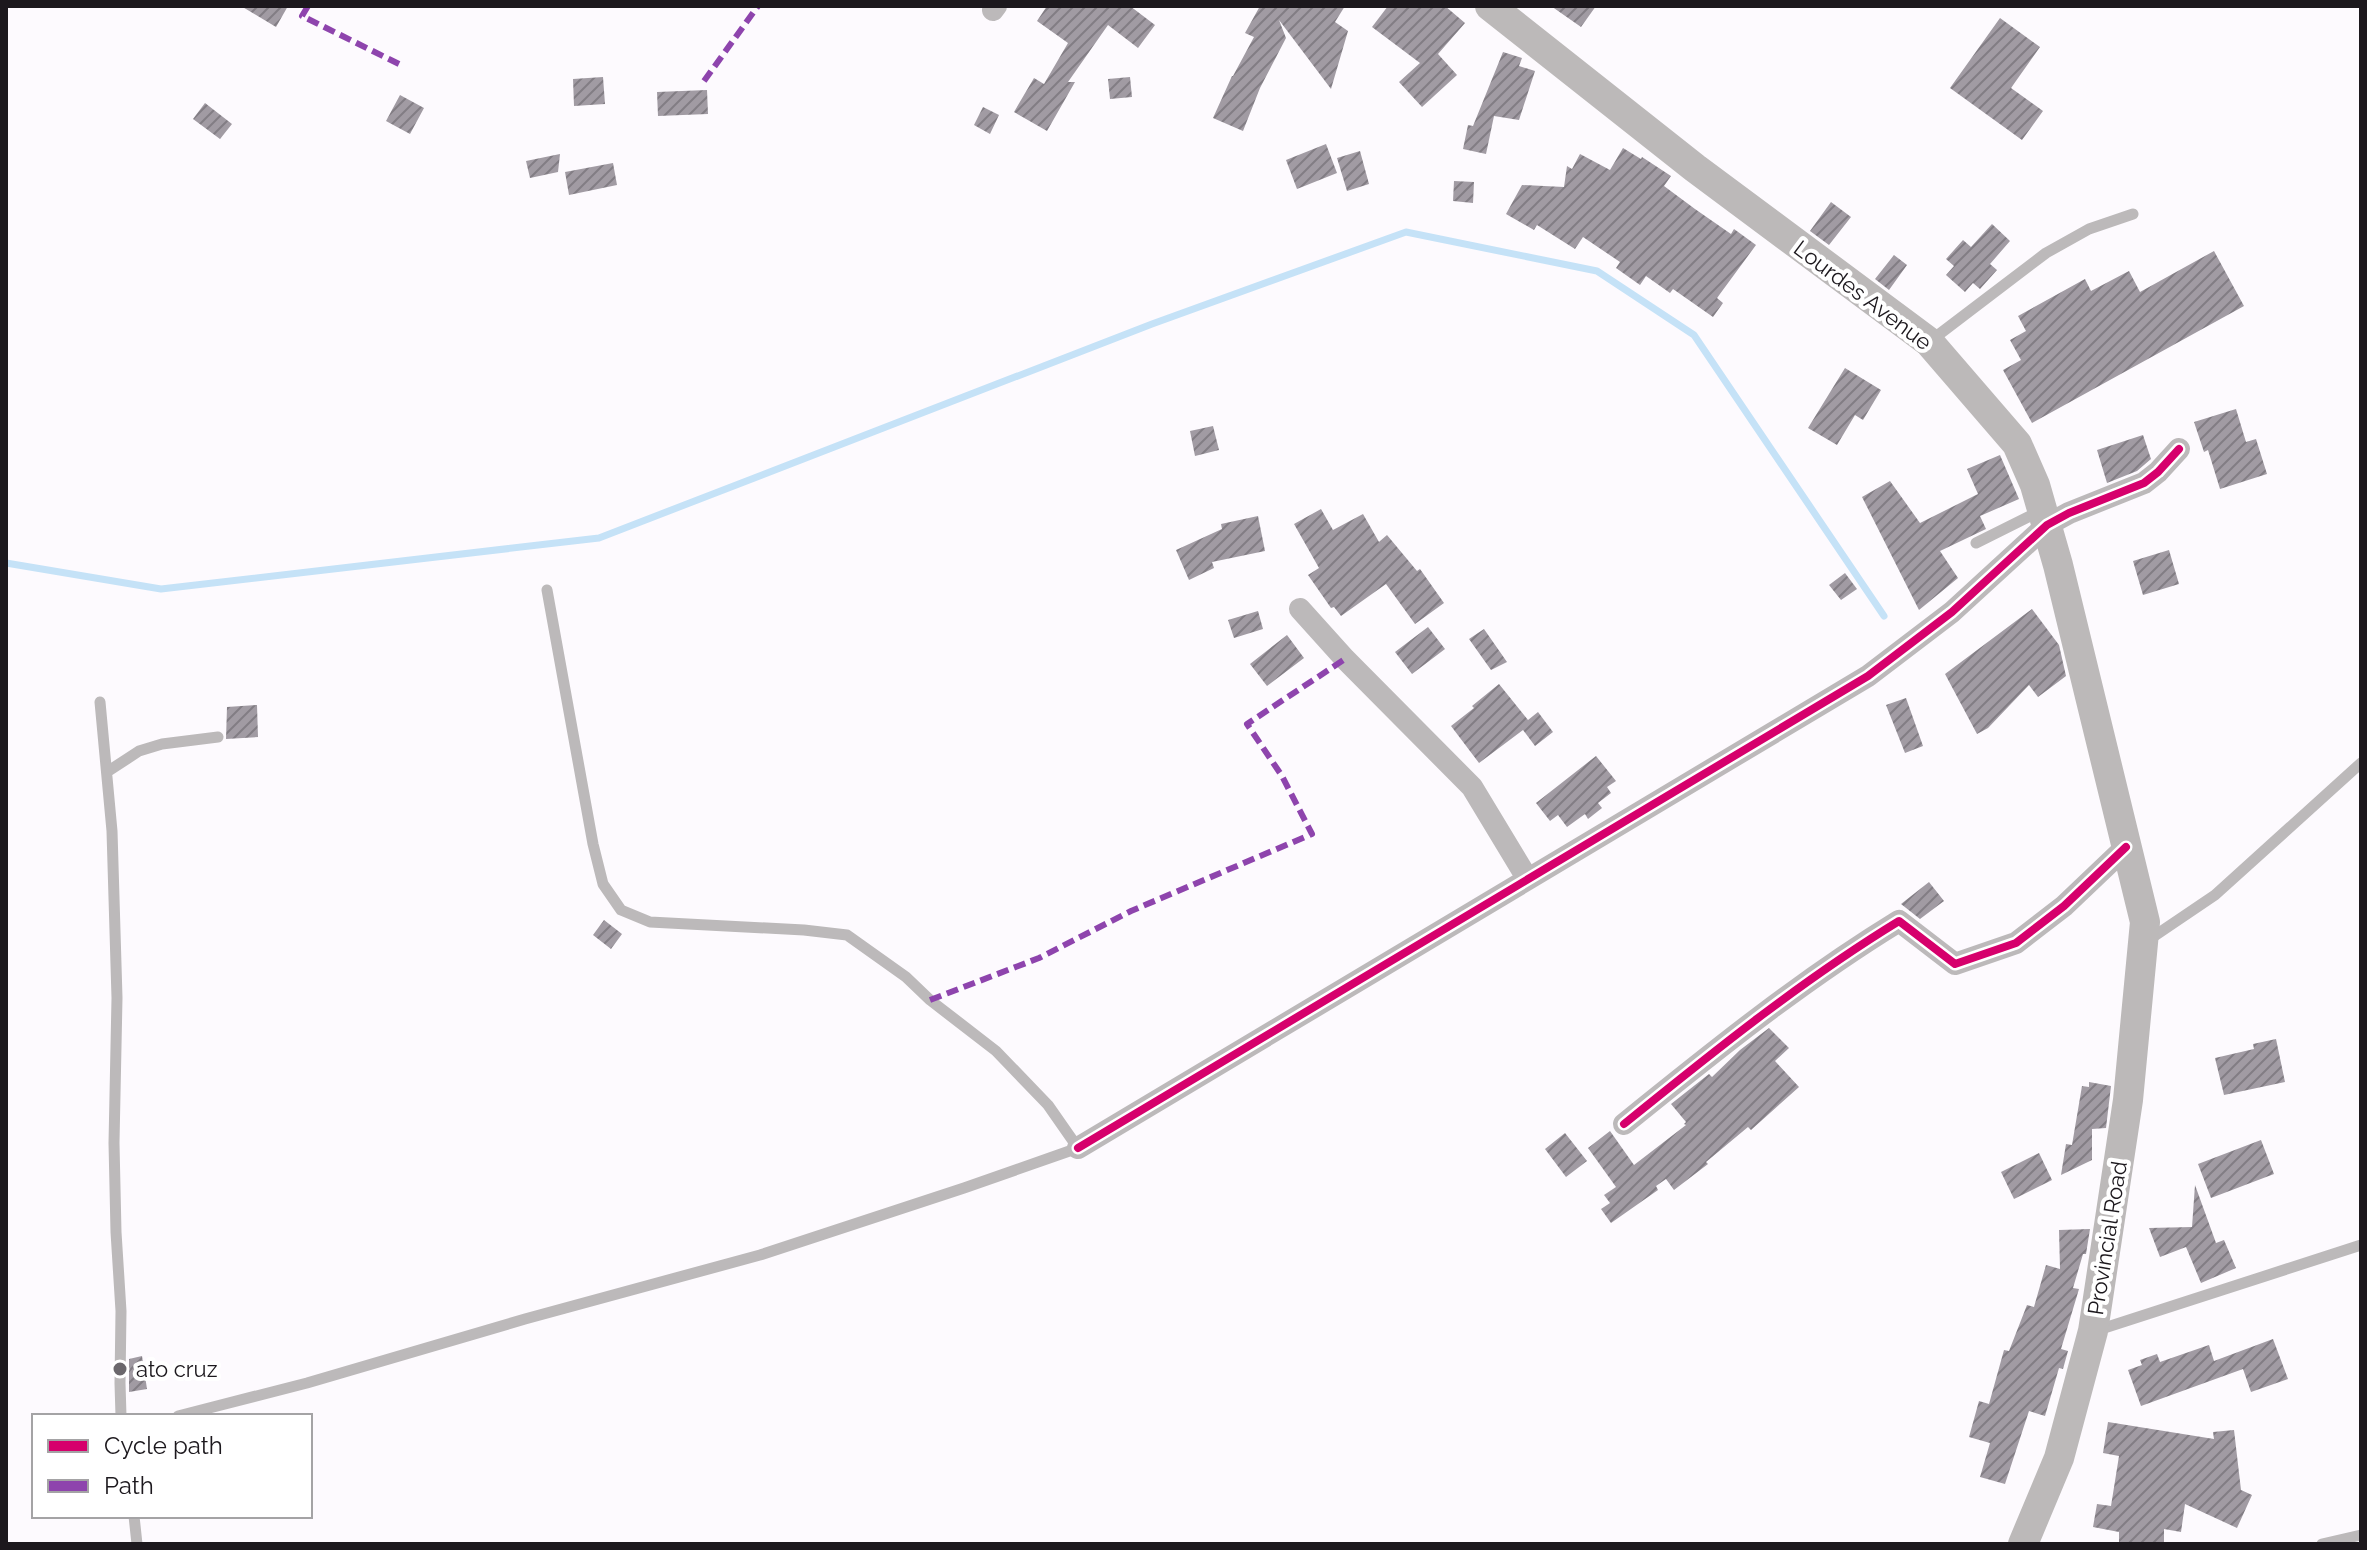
<svg xmlns="http://www.w3.org/2000/svg" width="2367" height="1550" viewBox="0 0 2367 1550" font-family="Raleway,sans-serif">
<style>
.lines{fill:none;stroke-linecap:round;stroke-linejoin:round}
.stream{stroke:#c5e2f7;stroke-width:7}
.building{fill:url(#building-hatch)}
.lane{stroke:#bcb9ba;stroke-width:11}
.street{stroke:#bcb9ba;stroke-width:22}
.secondary{stroke:#bcb9b9;stroke-width:30}
.quiet{stroke:#8e44ad;stroke-width:6;stroke-dasharray:12 6;stroke-linecap:butt}
.cycleway-casing{stroke:#fff;stroke-width:13}
.cycleway{stroke:#d6006c;stroke-width:8}
.poi-dot{fill:#6b676c;stroke:#fff;stroke-width:3}
.labels{text-anchor:middle;dominant-baseline:central;stroke-width:8;stroke-linejoin:round;paint-order:stroke}
.street-label{font-size:22px;fill:#1c181d;stroke:#fff}
.poi-label{font-size:22px;fill:#1c181d;stroke:#fff;text-anchor:start}
</style>
<defs>
<pattern id="building-hatch" width="6" height="6" patternUnits="userSpaceOnUse" patternTransform="scale(2)"><rect width="6" height="6" fill="#a19ba3"/><path d="M-1 1l2-2M0 6l6-6M5 7l2-2" fill="none" stroke="#827d84"/></pattern>
</defs>
<rect width="100%" height="100%" fill="#fdfafe"/>
<g class="lines">
<path class="stream" d="M6 563 161 589 599 538 1152 324 1406 232 1597 271 1694 335 1884 616"/>
</g>
<path class="building" d="M241 6H288L276 27Z
M1047 6H1130L1155 25 1138 48 1108 25 1068 82H1075L1047 131 1014 112 1034 78 1044 84 1068 43 1037 21Z
M1260 6H1345L1335 22 1348 31 1331 89 1279 20 1286 38 1260 88 1243 131 1213 118 1232 76H1233L1254 37 1245 33Z
M1388 6H1445L1465 23 1438 54 1457 75 1422 107 1399 82 1420 63 1372 27Z
M1551 6H1596L1581 27Z
M2000 18 2040 47 2011 88 2043 111 2022 140 1950 88Z
M1503 52 1522 58 1519 66 1535 71 1519 120 1494 116 1486 154 1463 149 1468 125 1473 126Z
M603 77 605 104 574 106 573 79Z
M1130 77 1132 97 1110 99 1108 79Z
M707 90 708 114 658 116 657 92Z
M400 95 424 108 410 134 386 121Z
M205 103 232 124 220 139 193 119Z
M983 107 999 115 990 134 974 125Z
M1326 144 1337 173 1297 189 1286 160Z
M1623 148 1641 159 1642 157 1671 176 1664 186 1695 209 1731 234 1734 229 1756 245 1717 298 1723 303 1713 317 1673 289 1670 293 1646 276 1640 285 1616 268 1620 262 1583 237 1575 249 1537 225 1534 230 1506 214 1522 185 1564 187 1567 166 1572 169 1580 154 1610 170Z
M1360 151 1369 184 1347 191 1337 158Z
M560 154 558 172 530 178 526 161Z
M613 163 617 185 569 195 565 172Z
M1454 181 1474 182 1473 203 1453 201Z
M1831 202 1851 217 1829 245 1810 231Z
M1992 224 2010 241 1990 264 1997 270 1980 289 1973 283 1965 292 1946 275 1954 266 1946 259 1963 240 1971 247Z
M2214 251 2244 306 2032 423 2003 370 2021 360 2010 340 2026 331 2018 316 2085 279 2091 291 2129 271 2140 292Z
M1894 255 1907 265 1889 290 1875 279Z
M1845 368 1881 390 1863 420 1855 415 1837 445 1808 428Z
M2236 409 2246 442 2256 439 2267 474 2220 489 2208 450 2204 452 2194 422Z
M1213 426 1219 450 1195 456 1190 431Z
M2143 435 2151 459 2137 471 2107 483 2097 450Z
M2000 455 2019 499 1980 516 1986 529 1940 551 1958 578 1919 610 1862 497 1890 481 1920 523 1978 494 1967 469Z
M1321 509 1333 530 1363 514 1379 542 1387 535 1417 571 1420 569 1444 603 1415 624 1386 584 1341 616 1334 607 1331 608 1308 575 1319 568 1294 524Z
M1258 516 1265 551 1212 562 1214 568 1189 580 1176 550 1222 529 1221 524Z
M2169 550 2179 584 2143 595 2133 561Z
M1845 573 1857 589 1841 600 1829 585Z
M2032 609 2059 645 2066 676 2038 697 2029 685 1988 728 1977 734 1945 674Z
M1258 611 1263 629 1234 638 1228 620Z
M1428 627 1445 649 1412 674 1395 652Z
M1484 629 1507 662 1491 670 1469 639Z
M1287 635 1304 658 1267 686 1250 664Z
M1499 684 1528 720 1538 712 1553 732 1535 746 1523 730 1479 763 1451 726 1474 708 1472 706Z
M1906 698 1923 746 1905 753 1886 705Z
M257 705 258 737 226 739 227 707Z
M1596 756 1616 781 1607 787 1611 793 1598 803 1602 808 1588 819 1585 814 1567 827 1558 815 1550 821 1536 803Z
M1929 882 1944 901 1920 919 1901 904Z
M604 920 622 934 611 949 593 935Z
M1769 1028 1789 1048 1775 1061 1799 1087 1751 1130 1748 1127 1706 1162 1708 1164 1674 1190 1666 1179 1656 1186 1658 1190 1611 1223 1601 1209 1610 1203 1604 1195 1616 1187 1588 1148 1610 1131 1634 1165 1686 1125 1684 1124 1686 1122 1671 1104 1709 1074 1712 1077 1740 1050Z
M2276 1039 2285 1082 2224 1095 2215 1058 2254 1049 2253 1044Z
M2089 1082 2111 1086 2106 1128 2092 1129V1160L2061 1175 2066 1144 2072 1145 2082 1086 2089 1087Z
M1565 1133 1587 1161 1566 1177 1545 1149Z
M2261 1140 2274 1174 2211 1198 2198 1164Z
M2039 1153 2052 1180 2014 1199 2001 1172Z
M2195 1185 2216 1243 2224 1240 2236 1268 2201 1283 2186 1247 2160 1257 2149 1228 2192 1227Z
M2090 1229 2086 1254H2083L2073 1288 2079 1289 2061 1349 2068 1351 2063 1369 2059 1368 2045 1416 2029 1411 2005 1484 1980 1477 1990 1443 1969 1437 1979 1401 1989 1404 2004 1350 2009 1351 2027 1305 2034 1307 2046 1265 2060 1269 2059 1230Z
M2273 1339 2288 1379 2251 1392 2243 1369 2141 1406 2128 1370 2142 1365 2140 1360 2157 1354 2160 1362 2209 1345 2214 1361Z
M142 1356 147 1389 129 1392V1359Z
M2108 1422 2214 1439 2213 1432 2234 1430 2241 1490 2252 1495 2237 1528 2185 1504 2181 1532 2164 1529V1544H2119V1532L2093 1527 2097 1504 2111 1506 2119 1456 2103 1453Z"/>
<g class="lines">
<path class="lane" d="M1929 342 2046 253 2089 229 2133 214
M1976 543 2042 510
M100 702 112 831 117 998 114 1143 116 1232 121 1311 120 1383 121 1416
M107 772 139 751 162 744 218 737
M2147 941 2215 895 2361 763
M2095 1331 2361 1245
M178 1416 307 1383 525 1319 760 1255 964 1188 1078 1148 1048 1105 996 1051 930 1000 906 977 847 935 804 930 650 922 621 910 603 884 593 844 547 590
M134 1516 137 1544
M2322 1544 2361 1535"/>
<path class="street" d="M993 10 996 6
M1300 609 1345 659 1472 787 1527 878
M1624 1124C1713 1052 1801 981 1899 921L1955 964 2016 943 2064 906 2126 847
M1078 1148 1868 676 1952 612 2047 525 2069 513 2144 483 2158 472 2179 449"/>
<path class="secondary" d="M1490 6 1695 168 1929 342 2017 444 2035 485 2058 565 2145 922 2128 1100 2093 1331 2059 1458 2023 1544"/>
<path class="quiet" d="M308 6 302 16 399 64
M704 81 758 6
M930 1000 1039 958 1131 911 1312 834 1282 776 1247 724 1345 659"/>
<g class="cycleway-casing">
<path id="cycleway" d="M1624 1124C1713 1052 1801 981 1899 921L1955 964 2016 943 2064 906 2126 847
M1078 1148 1868 676 1952 612 2047 525 2069 513 2144 483 2158 472 2179 449"/>
</g>
<use href="#cycleway" class="cycleway"/>
</g>
<circle class="poi-dot" cx="120" cy="1369" r="8"/>
<g class="labels">
<g class="street-label">
<text transform="translate(1863 295) rotate(37)">Lourdes Avenue</text>
<text transform="translate(2107 1238) rotate(-81)">Provincial Road</text>
</g>
<g class="poi-label">
<text x="136" y="1369">ato cruz</text>
</g>
</g>
<rect width="2367" height="1550" fill="none" stroke="#1c181d" stroke-width="16"/>
<rect x="32" y="1414" width="280" height="104" fill="#ffffff" stroke="#a4a3a5" stroke-width="2"/>
<rect x="48" y="1440" width="40" height="12" fill="#d6006c" stroke="#a4a3a5" stroke-width="2"/>
<text x="104" y="1454" font-size="24" fill="#1c181d">Cycle path</text>
<rect x="48" y="1480" width="40" height="12" fill="#8e44ad" stroke="#a4a3a5" stroke-width="2"/>
<text x="104" y="1494" font-size="24" fill="#1c181d">Path</text>
</svg>
